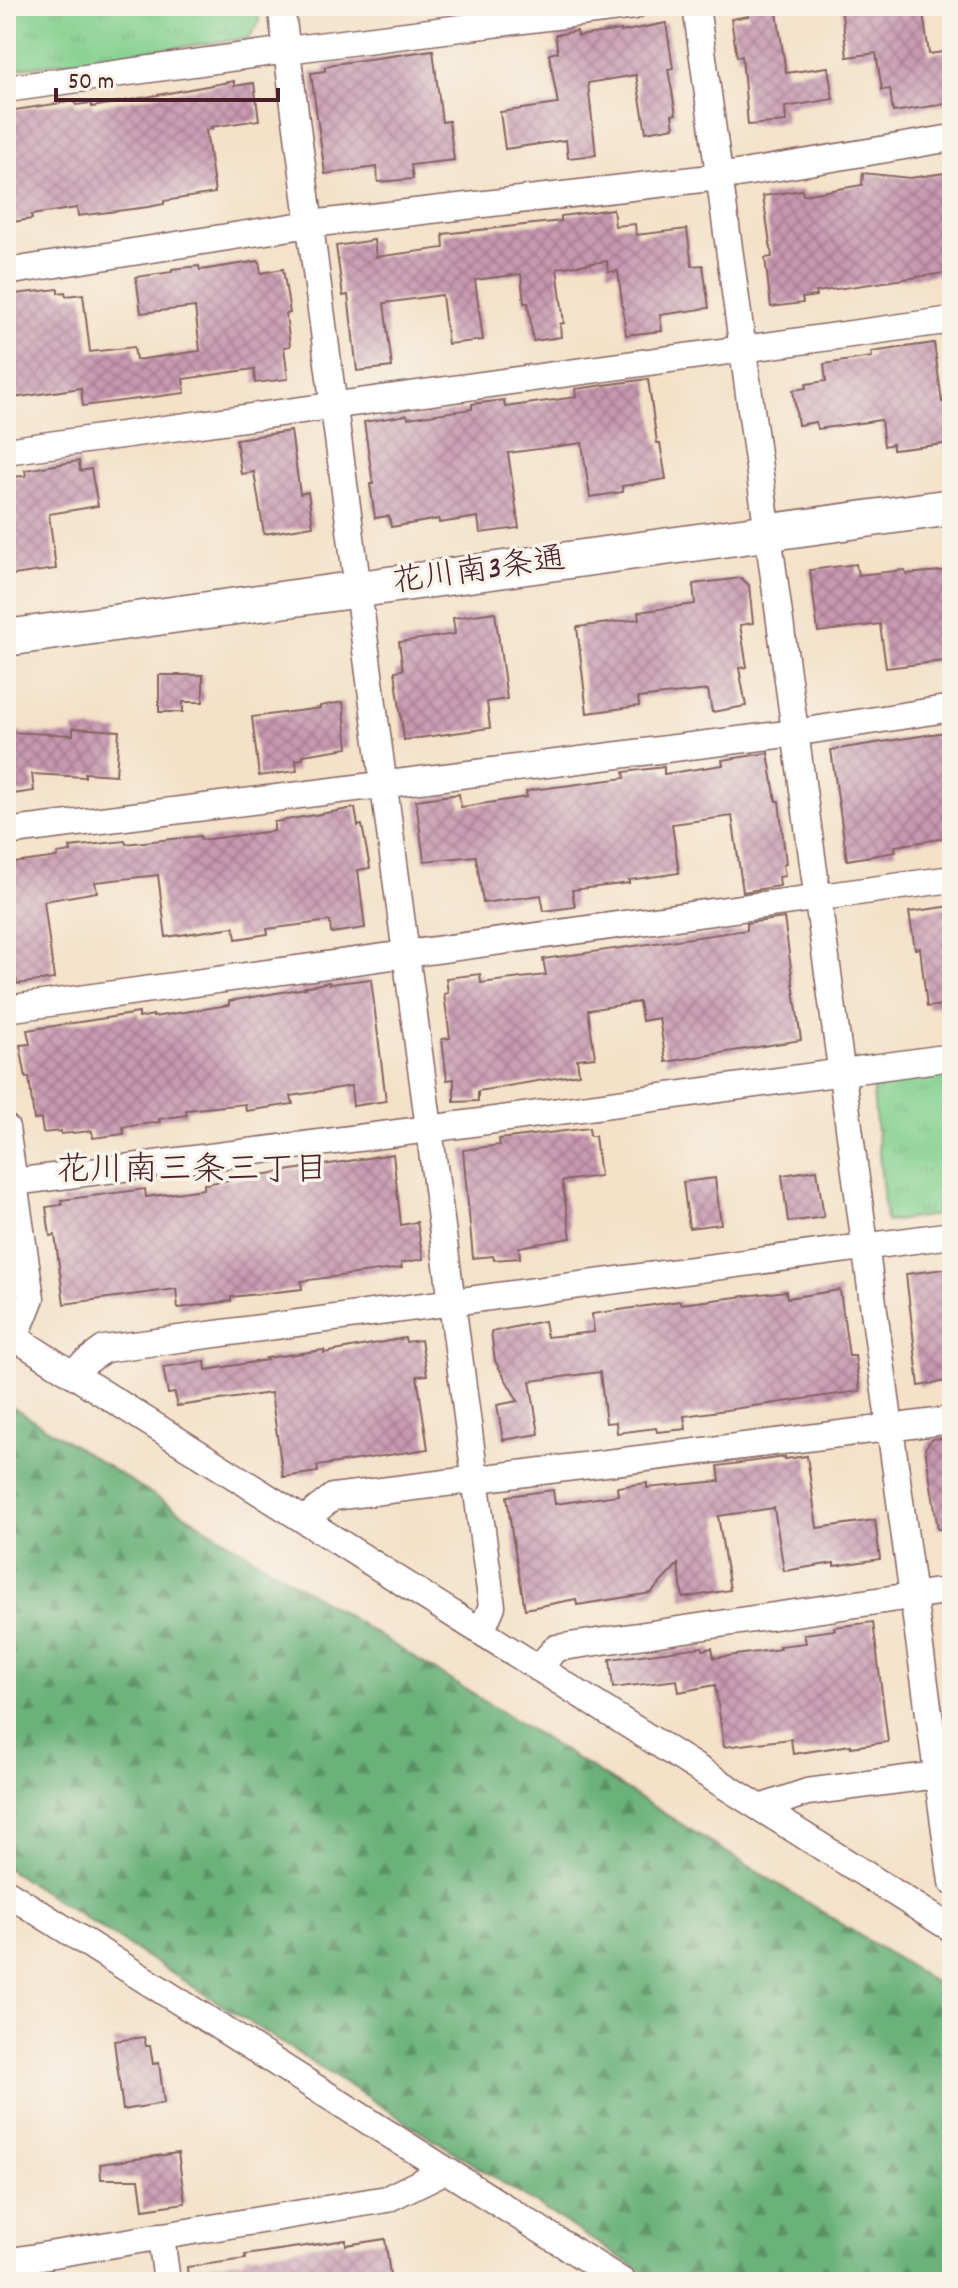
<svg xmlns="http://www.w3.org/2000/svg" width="958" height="2288" viewBox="0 0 958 2288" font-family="Dekko,'Klee One',sans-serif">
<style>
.grass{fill:url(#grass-tufts);stroke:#66785d;stroke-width:2}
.forest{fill:url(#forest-firs);stroke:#5a6852;stroke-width:2}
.building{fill:url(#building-cross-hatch)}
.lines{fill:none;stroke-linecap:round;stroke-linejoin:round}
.street-casing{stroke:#866362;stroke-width:29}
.secondary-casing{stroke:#866362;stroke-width:39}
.street{stroke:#fff;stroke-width:26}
.secondary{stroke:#fff;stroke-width:36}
.labels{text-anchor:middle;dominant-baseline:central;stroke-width:7;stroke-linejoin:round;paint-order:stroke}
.street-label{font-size:32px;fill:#4a1f2b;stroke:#f7f3e8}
.neighbourhood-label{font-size:34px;fill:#4a1f2b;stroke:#f7f3e8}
</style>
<defs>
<pattern id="grass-tufts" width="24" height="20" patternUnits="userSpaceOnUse" patternTransform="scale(2)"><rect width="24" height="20" fill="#83d08f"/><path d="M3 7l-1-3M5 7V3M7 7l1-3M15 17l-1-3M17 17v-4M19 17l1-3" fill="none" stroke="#73b27c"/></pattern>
<pattern id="forest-firs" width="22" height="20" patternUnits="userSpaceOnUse" patternTransform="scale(2)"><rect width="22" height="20" fill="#6ab27a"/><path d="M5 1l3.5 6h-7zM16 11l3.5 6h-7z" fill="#599064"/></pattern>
<pattern id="building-cross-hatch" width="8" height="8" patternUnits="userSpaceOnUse" patternTransform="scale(2)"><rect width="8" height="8" fill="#c799b1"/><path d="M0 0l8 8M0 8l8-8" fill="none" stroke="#a47c90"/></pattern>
</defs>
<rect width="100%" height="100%" fill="#f7f3e8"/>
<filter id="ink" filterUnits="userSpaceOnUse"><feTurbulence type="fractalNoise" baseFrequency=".0125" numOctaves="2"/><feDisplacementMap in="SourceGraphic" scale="16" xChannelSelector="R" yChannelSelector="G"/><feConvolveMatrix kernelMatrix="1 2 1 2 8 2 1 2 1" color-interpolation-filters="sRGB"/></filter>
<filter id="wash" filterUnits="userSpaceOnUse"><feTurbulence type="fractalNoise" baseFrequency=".006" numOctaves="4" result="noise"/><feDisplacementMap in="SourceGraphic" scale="32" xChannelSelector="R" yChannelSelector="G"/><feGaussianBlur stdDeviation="1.8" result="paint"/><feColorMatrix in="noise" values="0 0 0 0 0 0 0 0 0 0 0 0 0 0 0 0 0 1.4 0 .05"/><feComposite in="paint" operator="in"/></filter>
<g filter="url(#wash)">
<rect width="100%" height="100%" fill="#f4e1c8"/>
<path class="grass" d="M6 6H257L259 23 249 38 6 70Z
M952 1073V1213L886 1222 872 1083Z"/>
<path class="forest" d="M6 1403 952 1993V2282H659L6 1868Z"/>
<g id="blocks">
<path class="building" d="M747 6H776L786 73 828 67 833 99 785 107 786 122 748 125 742 56 737 57 731 19 749 16Z
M841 6H922L929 54 952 51V103L893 112 890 89 882 90 876 53 847 57Z
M666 23 673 68 668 69 676 114 672 115 674 127 646 132 636 75 588 83 596 155 568 158 566 140 505 149 500 112 558 104 549 54 558 52 555 35 577 31 578 36 621 30V32Z
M433 50 442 122 449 121 454 160 411 165 413 179 378 182 377 167 325 174 311 73 325 71V67L334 64Z
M234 81V86L254 83 259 120 211 127 212 129 206 130 215 193 164 201V204L148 207 78 216 77 208 31 215 32 219 6 223V132H11L8 111 74 101 76 105 91 103 92 107Z
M952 172V272L816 292 817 296 802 298 803 303 771 307 765 258 772 257 763 196 802 190 803 195 862 185 863 173 910 178Z
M613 209 615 226 635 224 636 235 687 229 692 266 703 265 709 308 660 315 662 331 626 335 618 271 608 272 607 261 557 268 564 323 560 324 561 337 533 341 528 303H524L521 274 475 280 483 340 448 344 442 295 384 303 392 367 357 371 348 295 343 296 336 246 374 240 376 257 444 248 443 234 561 221V216Z
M259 261 261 273 283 269 290 313 286 314 290 346 284 347 288 379 255 383 254 369 183 379 185 393 83 406 81 388 6 399V295L58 289V293L65 292 66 296 83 294 90 352 134 347 136 360 200 351 195 307 141 313 136 277 172 272V269L199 266 200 270Z
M934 343 942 402 952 400V443L893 450V444L884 446 881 420 818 429 816 422 798 425 793 390 806 388V384L826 381 824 364 872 357 871 352Z
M648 379 657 443H660L666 479 622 486 623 492 590 497 582 443 508 453 519 528 480 533 478 517 439 523V519L391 527 389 516 375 518 370 484H373L364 422 407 415 408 418 472 409V404L504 400 505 407 576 397 575 389Z
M291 431 300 494 308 492 313 526 264 534 254 472 241 474 236 439Z
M79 461 80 471 91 469 98 506 49 514 56 569 6 576V477L26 476 25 470Z
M856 564 858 575 905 570 906 574 952 570V660L886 668 880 624 818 632 810 570Z
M741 578 749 585 753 623 740 625 747 667 739 668 746 706 712 712 708 690 638 698 639 706 587 713 577 627 639 619 638 612 695 604 693 584Z
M495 612 507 699 487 702 490 728 404 740 395 671 403 670 399 642 455 634 453 618Z
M159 675H203V702H183V712H159Z
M343 702 348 748 303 755V759L296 760 297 771 259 776 252 717 320 708V706Z
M73 728 119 731 116 775 85 773V777L32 774 34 791 6 795V732L73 735Z
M952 731V837L895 846 896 852 847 860 831 750Z
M768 753 776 801H779L786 864 783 865 785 876 779 877 780 886 743 892 732 816 672 824 679 873 629 880V883L572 890 575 907 544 911 541 895 483 903 476 856 424 861 416 800 459 794 461 807 527 797 526 792 532 790 625 778 624 772 664 767V774L723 765 722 760Z
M355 808 358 826 362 825 370 868 358 870 365 928 331 933 330 921 267 929 268 934 236 939 234 927 166 937 158 875 95 882 97 892 44 901 54 979 17 984 6 903V864L58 857 57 854 71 852 70 847 125 841 126 844 134 843 200 836 201 840 274 831V822Z
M952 906V1004L927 1007 920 948 915 949 909 912Z
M784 918 801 1040 666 1062 659 1018 642 1021 639 1002 588 1010 595 1057 577 1059 579 1074 478 1091V1101L454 1102V1079L447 1080 442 1039 450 1038 444 994 448 993 446 978 480 974 481 983 546 975 543 959 747 930V923Z
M371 979 386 1101 353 1106 351 1086 291 1096 293 1104 246 1111 245 1104 186 1110 187 1115 159 1119 160 1122 123 1127 124 1134 93 1138 92 1131 61 1134V1131L43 1133 41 1119 34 1120 29 1077 26 1078 20 1045 30 1044 27 1030 139 1013V1018L153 1015V1017L229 1005V1001L306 988 305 987 329 982V984Z
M589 1128 590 1136H595L600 1176 562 1181 571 1238 519 1247 520 1258 494 1260 493 1256 473 1258 463 1150 500 1145 499 1139Z
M393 1154 401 1225 417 1222 423 1259 401 1263 402 1268 301 1281 302 1289 231 1297V1301L178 1308 176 1289 64 1304 55 1235 50 1236 46 1207 62 1205 61 1200 145 1189 146 1197 204 1189V1184Z
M817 1170 824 1217 788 1222 782 1175Z
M715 1178 721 1224 689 1228 683 1182Z
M952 1268V1380L919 1386 906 1274Z
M840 1290 849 1356H855L860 1391 684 1416 686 1429 657 1432 656 1428 617 1433 616 1422 606 1423 600 1372 530 1381 539 1434 503 1440 497 1405 518 1401 495 1361 491 1332 544 1321 547 1337 594 1332 592 1314 680 1301V1304L786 1291 787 1298Z
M405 1338 406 1342 421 1340 427 1375 417 1376 428 1449 317 1466 318 1472 283 1477 271 1393 177 1406 175 1393 168 1394 163 1367 205 1361 206 1370 267 1360 266 1358 324 1350V1353Z
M952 1437V1528L938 1529 925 1448 932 1439Z
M807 1456 817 1528 875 1520 880 1559 834 1566V1563L784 1571 774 1508 718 1516 730 1590 683 1598 678 1564 651 1593 577 1605 576 1599 525 1609 512 1534 507 1496 553 1490 555 1504 618 1495 617 1487 647 1483V1488L720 1481 718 1466 785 1457V1459Z
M873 1622 888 1742 851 1747V1745L793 1754 791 1739 724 1747 715 1685 679 1692 677 1680 613 1688 610 1659 702 1647 703 1650 712 1648 714 1658 780 1649 779 1646 806 1643 804 1634 835 1630 834 1627Z
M144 2037 146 2046H150L153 2064 159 2063 164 2103 123 2110 114 2041Z
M178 2153 185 2203 143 2209 139 2179H101L100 2164Z
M385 2239 391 2282H188L187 2267 246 2259 245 2255 346 2240V2245Z"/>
</g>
</g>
<g filter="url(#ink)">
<use href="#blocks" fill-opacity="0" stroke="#866362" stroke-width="2"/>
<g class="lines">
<g class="street-casing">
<path id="street" d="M281 6 492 1606 481 1632
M696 6 952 1882
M6 89 287 50 634 6
M6 272 310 224 719 177 952 138
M6 451 952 320
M6 832 794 733 952 708
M6 1009 952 879
M6 1128 31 1298 15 1338
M6 1183 429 1129 952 1057
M6 1332 952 1929
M71 1373 104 1349 952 1235
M304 1520 333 1497 952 1420
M538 1668 556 1648 952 1590
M760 1808 807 1792 952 1773
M6 1892 623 2282
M161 2236 167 2282
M6 2262 387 2199 446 2170"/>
</g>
<g class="secondary-casing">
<path id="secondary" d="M6 638 952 507"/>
</g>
<use href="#street" class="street"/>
<use href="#secondary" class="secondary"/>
</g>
</g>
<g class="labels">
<g class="street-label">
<text transform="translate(479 573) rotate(-8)">花川南3条通</text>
</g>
<g class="neighbourhood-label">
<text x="192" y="1172">花川南三条三丁目</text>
</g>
</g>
<rect width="958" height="2288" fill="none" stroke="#f7f3e8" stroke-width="32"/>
<path d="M56 88v12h222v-12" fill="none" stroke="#4a1f2b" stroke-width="4"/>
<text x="68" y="88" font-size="24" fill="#4a1f2b" stroke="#f7f3e8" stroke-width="6" paint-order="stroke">50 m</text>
</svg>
